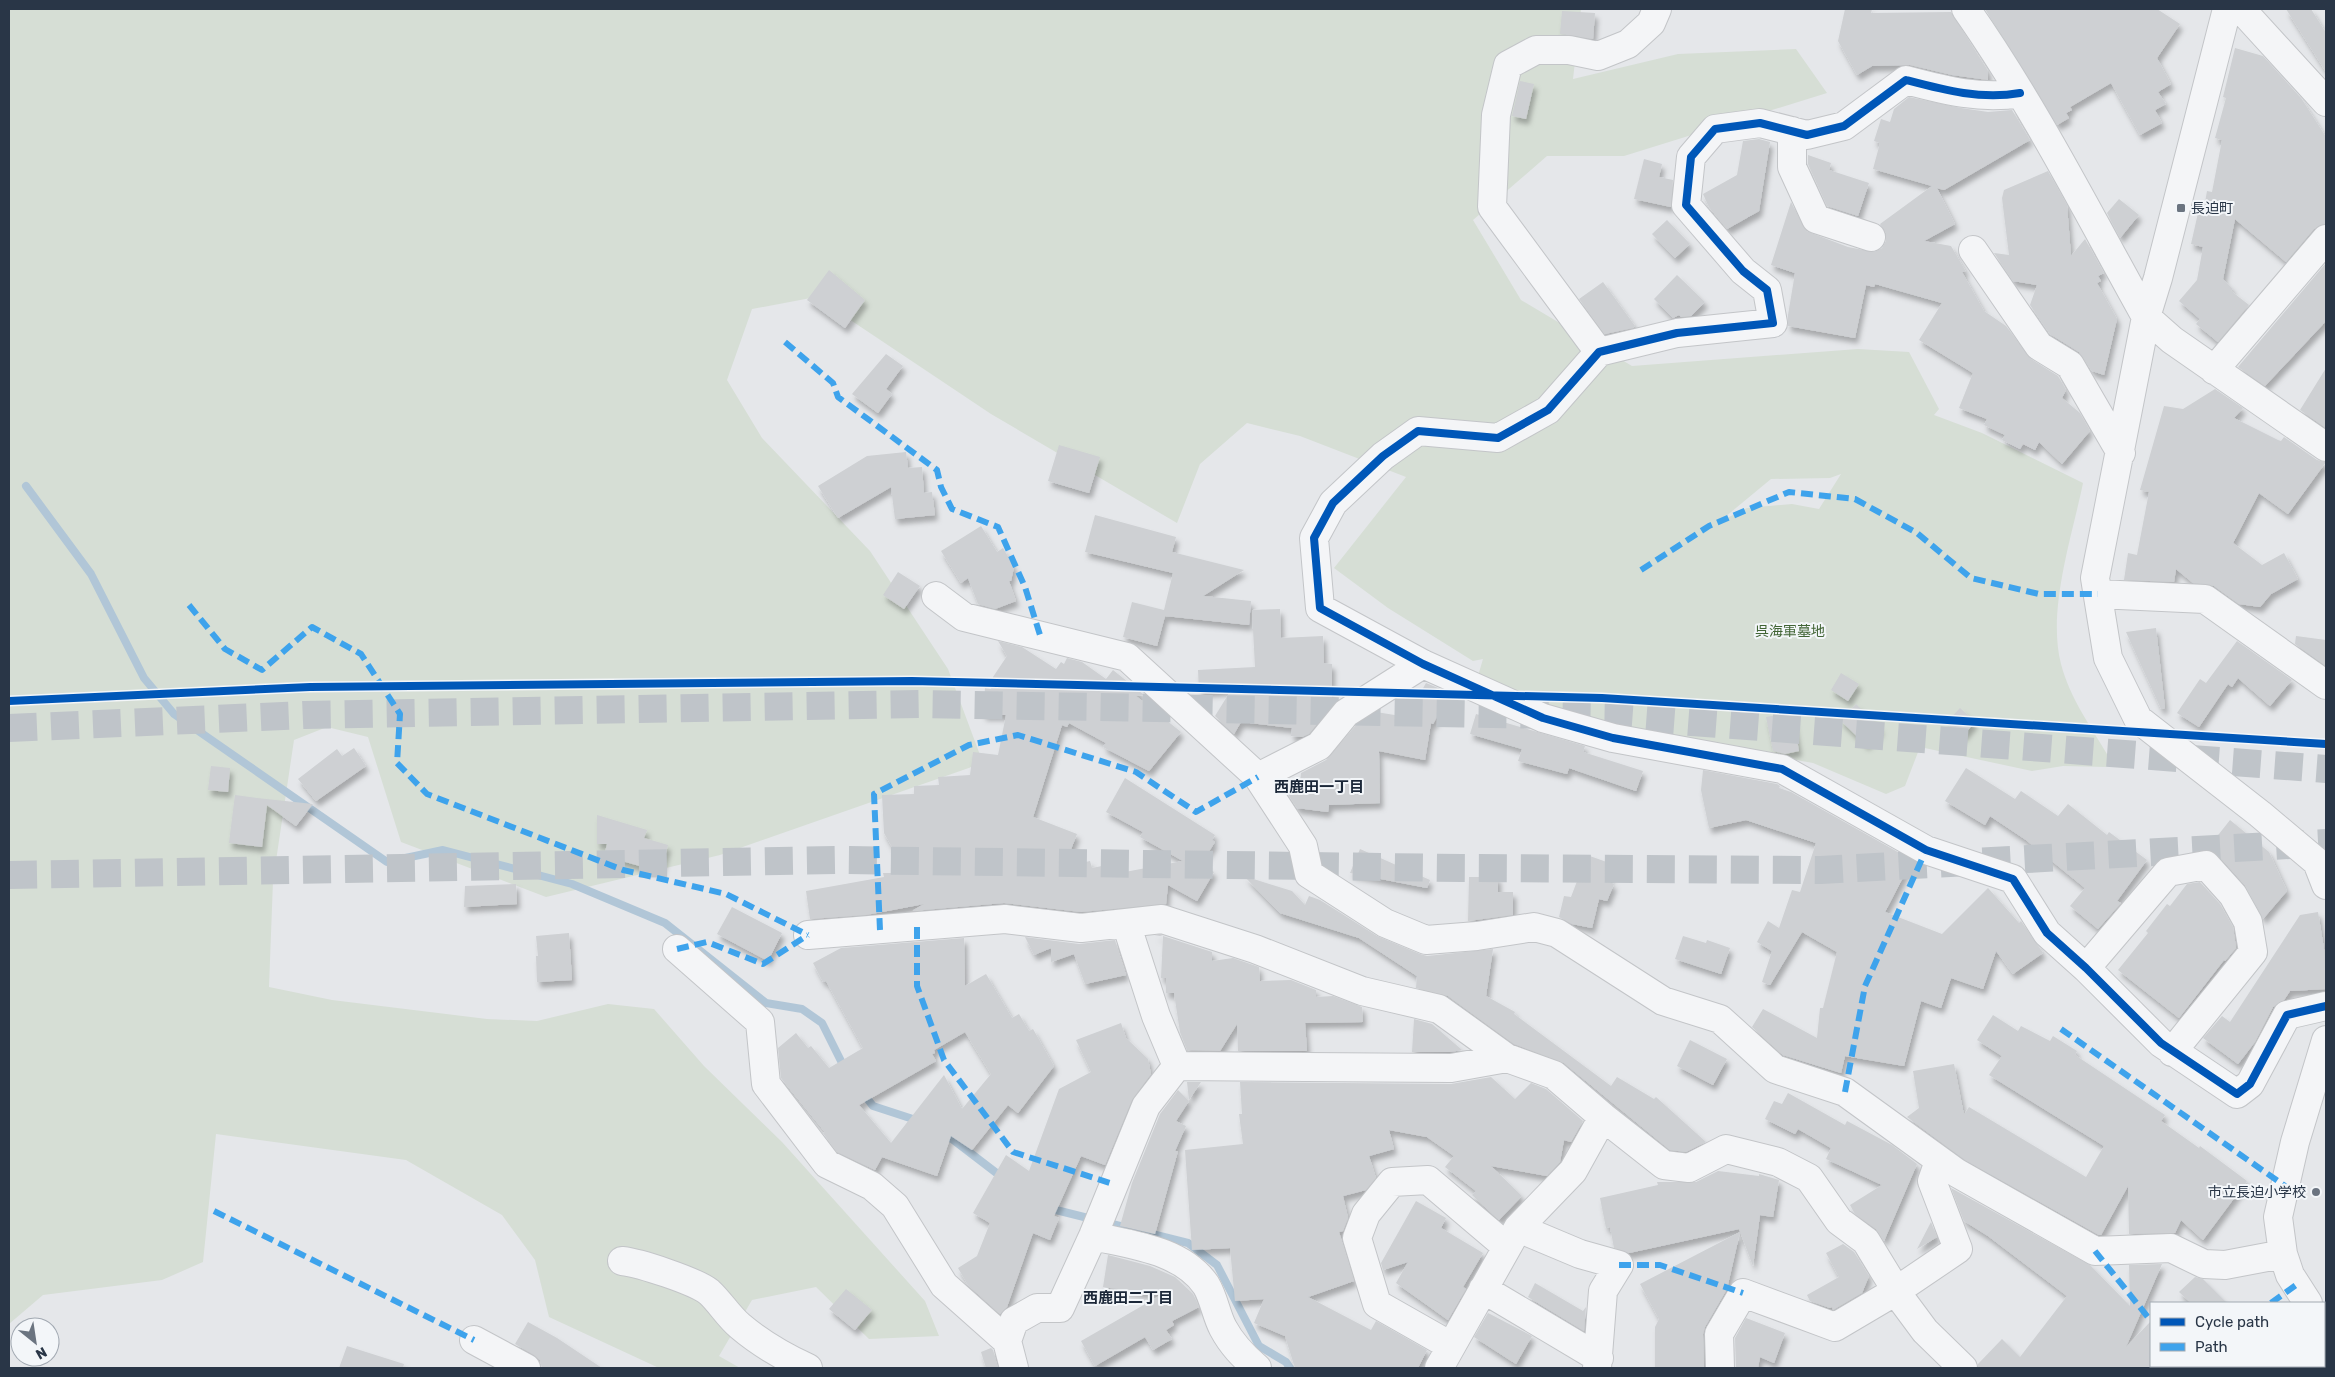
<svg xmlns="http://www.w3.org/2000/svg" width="2335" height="1377" viewBox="0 0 2335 1377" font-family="Rubik,'Noto Sans JP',sans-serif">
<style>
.green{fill:#d6ded5;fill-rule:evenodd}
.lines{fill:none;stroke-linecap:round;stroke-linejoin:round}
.stream{stroke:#b1c6d7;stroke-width:8}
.building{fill:#ced0d3;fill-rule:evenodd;filter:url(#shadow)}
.highway-tunnel{stroke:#bfc4c9;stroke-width:28;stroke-dasharray:28 14;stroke-linecap:butt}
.minor-casing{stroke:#c3c5c8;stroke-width:30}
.minor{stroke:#f4f5f7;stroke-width:28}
.quiet{stroke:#3ea3ec;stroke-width:6;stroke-dasharray:12 6;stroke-linecap:butt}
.cycleway-casing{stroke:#f3f6f9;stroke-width:11}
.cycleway{stroke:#0057b8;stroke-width:8}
.poi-dot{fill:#6b7480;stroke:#f3f6f9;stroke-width:2}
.labels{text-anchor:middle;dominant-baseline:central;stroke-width:4;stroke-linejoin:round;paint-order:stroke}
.poi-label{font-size:14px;fill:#293647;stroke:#f3f6f9;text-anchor:start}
.park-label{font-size:14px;fill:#416435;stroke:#f3f6f9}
.neighbourhood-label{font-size:15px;font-weight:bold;fill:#1b2738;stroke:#f3f6f9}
</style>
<defs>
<filter id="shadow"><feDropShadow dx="3" dy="5.5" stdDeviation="2.5" flood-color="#0004"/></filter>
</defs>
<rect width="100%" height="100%" fill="#e5e7ea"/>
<path class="green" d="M9 9H1581L1573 79 1678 54 1796 49 1827 93 1624 156H1547L1473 220 1521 300 1632 366 1858 349 1909 352 1939 409 1934 415 1982 433 2083 483C2072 537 2047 610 2061 664 2070 699 2092 728 2110 759L2106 767 2063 766 2032 771 1920 747 1905 786 1886 794 1813 763 1576 720 1478 676 1483 659 1473 661 1388 608 1334 568 1406 477 1300 436 1247 423 1200 464 1177 523 991 414 816 297 752 309 727 380 762 438 870 551 948 669 983 763 720 855 546 897 401 842 368 737 327 727 294 740 273 881 269 987 332 1000 487 1019 537 1021 608 1004 654 1009 704 1066 782 1142 925 1301 939 1336 869 1339 816 1287 752 1300 719 1356 740 1368H659L549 1317 535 1260 502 1215 406 1160 216 1134 203 1262 162 1280 43 1295 9 1324ZM1841 474 1819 509 1792 504 1747 508 1719 522 1771 479 1830 478Z"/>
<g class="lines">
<path class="stream" d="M26 486 91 574 144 678 174 714 387 862 443 850 572 884 665 923 766 1003 802 1009 822 1023 845 1069
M862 1092 873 1106 919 1121
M943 1132 1003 1178
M1048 1208 1188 1243 1217 1265 1259 1346 1286 1362 1290 1368"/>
</g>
<path class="building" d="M1845 9H1872L1871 13 1951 12 1988 71V80L1952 75 1910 65 1872 66 1857 75 1838 41Z
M1985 9H2157L2180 24 2157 58 2171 84 2158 92 2166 104 2155 110 2162 123 2140 135 2111 83 2070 107 2072 110 2066 113 2069 118 2057 125Z
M2286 9H2311L2326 33V72Z
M1562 11 1595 13 1593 39 1560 34Z
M2235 48 2263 56 2301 98 2326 137V224L2314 229 2286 262 2235 219 2223 279 2233 289 2231 291 2249 305 2218 342 2196 324 2200 319 2179 301 2197 280 2203 247 2191 244 2198 213 2203 214 2207 191 2212 192 2222 140 2215 138 2226 98 2223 97Z
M1520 81 1534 84 1526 119 1512 116Z
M1909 97 1961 108 1988 112 2012 110 2030 140 1944 190 1937 188 1955 224 1924 241 1951 246 1966 272H1962L1984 311 2006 326 2031 359 2058 376 2066 390 2062 398 2080 413 2090 431 2062 464 2039 442 2035 450 2023 444 2020 449 2002 440 2005 435 1984 425 1987 419 1959 408 1973 373 1919 340 1942 303 1875 284 1874 287 1866 285 1855 338 1788 326V315L1795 273 1771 265 1791 202 1806 231 1848 247 1874 252 1882 248 1886 241V233L1880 224 1932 186 1873 169 1880 143 1874 141 1881 119 1890 122 1894 109Z
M1759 139 1770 142 1759 211 1727 229 1709 207 1703 194 1737 175 1743 141Z
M1808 155 1831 163 1829 170 1869 183 1858 216 1827 206 1808 164Z
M1644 159 1662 164 1659 177 1673 180 1671 207 1634 199Z
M2048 171 2067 205 2071 256 2085 239 2104 273 2098 276 2101 281 2097 283 2117 319 2104 375 2092 371 2079 352 2050 334 2030 305 2037 285 2013 281 1994 253 2009 255 2002 198 2004 190Z
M2119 199 2139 215 2120 238 2107 213Z
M1667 220 1690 244 1675 258 1652 234Z
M2326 263V321L2265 386 2238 367Z
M829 270 865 300 845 328 807 300Z
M1677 275 1705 302 1691 316 1681 317 1679 315 1673 318 1654 299Z
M1603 282 1635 326 1633 328 1605 334 1579 299Z
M886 354 903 366 886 389 892 394 878 413 852 394Z
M2326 368V428L2300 410Z
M2215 389 2243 408 2234 418 2278 440 2281 441 2284 437 2317 460 2326 462 2288 514 2259 493 2233 543 2262 565 2284 553 2298 579 2271 594 2260 607 2239 604 2214 586 2193 583 2176 569 2174 582 2124 580 2128 553 2137 555 2149 492 2140 490 2164 406 2183 409Z
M1059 445 1100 457 1089 493 1048 481Z
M906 452 908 468 922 467 924 493 932 492 935 515 895 519 891 487 838 518 818 486 867 456Z
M1095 515 1176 537 1172 552 1244 570 1203 596 1251 601 1249 625 1165 616 1157 646 1123 637 1132 602 1164 610 1173 573 1085 552Z
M981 526 997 552 1003 548 1014 567 1011 581H1009L1016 601 995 609 978 604 968 578 961 583 941 551Z
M898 572 920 586 904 609 883 595Z
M1280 609 1281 638 1323 636 1324 663 1332 664V706L1309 734 1302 737 1291 736 1292 728 1241 722 1234 734 1215 716 1231 690 1199 692 1198 670 1255 667 1252 610Z
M2156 628 2165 708 2161 709 2126 632Z
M2296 636 2326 640V666L2295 644Z
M998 641 1022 647 1056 669 1061 662 1064 664 1067 658 1082 662 1106 679 1113 670 1144 695 1136 696 1181 732 1149 771 1103 747 1106 743 1069 723 1067 727 1062 725 1033 817 1077 834 1064 867 1090 861 1092 868 1107 865 1109 875 1183 861 1140 837 1143 832 1106 812 1125 778 1215 835 1212 840 1215 842 1201 864 1214 872 1197 901 1168 885 1166 904 1081 912 1004 903 912 911 924 904 866 915 810 919 806 891 884 877 883 873H907L884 833 882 795 914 794V786L939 785 938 777 970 775 973 752 998 755 1006 715H983L985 688 991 689 993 677 1007 656Z
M2237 641 2292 680 2270 706 2238 678 2232 687 2228 684 2199 727 2177 713 2200 679 2206 683Z
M1841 673 1859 684 1848 701 1831 690Z
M1426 683 1450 693 1433 724 1431 723 1425 760 1379 751 1380 803 1329 805 1328 812 1297 808 1286 791 1287 782 1300 783 1301 773 1326 760 1356 725 1376 712 1407 717Z
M1856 704 1881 729 1866 745 1840 720Z
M1960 708 1975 722 1962 737 1946 723Z
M1792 712 1799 751 1785 754 1773 751 1766 717Z
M1476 714 1585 746 1583 752 1643 771 1636 791 1569 768 1567 774 1518 761 1522 749 1470 734Z
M354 748 366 766 316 801 298 779 337 749 342 756Z
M211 766 230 768 228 792 208 790Z
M1966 768 2015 799 2021 791 2058 816 2068 804 2107 835 2109 832 2147 860 2117 901 2121 903 2098 929 2070 906 2085 888 2026 840 1990 816 1985 825 1945 801Z
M1703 770 1777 784 1780 786 1779 788 1791 792 1912 860 1885 912 1942 934 1988 888 2019 923 2021 921 2043 953 2013 974 1996 951 1983 989 1951 978 1941 1008 1921 1001 1904 1066 1845 1056 1841 1073 1783 1055 1752 1027 1763 1009 1817 1038 1820 1008H1823L1837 952 1802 932 1770 985 1762 982 1772 951 1757 942 1768 921 1779 928 1792 890 1800 892 1816 843 1746 820 1709 828 1701 790Z
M235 795 257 798 313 804 296 826 267 805 262 847 229 843Z
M597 815 647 830 644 838 668 845 661 872 604 856 607 844H597Z
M2230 820 2269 852 2287 891 2263 919 2245 885 2218 855 2208 848Z
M1360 849 1430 880 1427 888 1350 873Z
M1587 855 1615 865 1608 882 1614 884 1607 901 1599 899 1592 928 1572 924 1559 917 1564 896 1571 897Z
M1244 876 1292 891 1305 905 1309 896 1320 900 1377 936 1420 954 1427 956 1493 949 1486 996 1515 1012 1514 1014 1611 1086 1617 1077 1654 1099 1656 1097 1706 1142 1686 1152 1670 1150 1564 1063 1514 1044 1448 996 1416 988 1417 976 1359 938 1280 913Z
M1469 877H1498V892H1513V915L1468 921Z
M2200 882 2220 904 2233 927 2236 948 2225 961 2224 960 2179 1018 2118 970 2148 933 2146 931 2167 904 2170 906 2187 884Z
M516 884 517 904 464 907 465 886Z
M732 907 782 933 768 961 717 934Z
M2318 912 2324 949 2326 989 2290 991 2284 1000 2273 1007 2255 1042 2238 1064 2203 1038 2222 1016 2230 1022 2300 915Z
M569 933 572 980 537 982 536 956H538L536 936Z
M1160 935 1212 952V961L1233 958 1259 967 1260 981 1291 980 1316 990V997L1333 996 1362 1007 1363 1022 1305 1023 1307 1051H1238L1237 1024 1220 1051 1187 1050 1180 1032 1174 993H1166V978H1161L1163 936H1154Z
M1683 936 1706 943 1707 940 1730 948 1721 974 1675 959Z
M1025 937 1079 944 1115 940 1126 975 1085 984 1074 954 1051 962V948L1034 955Z
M964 938 965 986 986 974 1012 1018 1019 1014 1029 1031 1033 1029 1054 1066 1018 1113 1008 1105 972 1150 951 1136 937 1176 882 1157 875 1170 837 1152 823 1133 825 1132 781 1078 778 1048 796 1033 808 1048 811 1046 829 1068 863 1048 826 981 823 982 813 963 841 948ZM965 1032 991 1074 962 1109 944 1075 891 1143 859 1105 936 1061 932 1054 935 1053 934 1050Z
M1993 1015 2018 1031 2021 1026 2050 1041 2053 1036 2077 1051 2075 1055 2165 1115 2161 1121 2199 1148 2200 1146 2247 1181 2203 1240 2181 1220 2175 1233 2129 1234 2128 1186 2101 1235H2099L1965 1160 1907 1117 1919 1108 1913 1071 1954 1064 1964 1115 1969 1107 2086 1177 2104 1146 1989 1075 2002 1056 1977 1040Z
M1414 1019 1432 1024 1462 1050 1450 1052H1412Z
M1121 1023 1126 1038 1148 1059 1151 1074 1132 1100 1105 1165 1081 1156 1054 1216 1059 1218 1050 1240 1033 1233 1007 1307 1000 1314 968 1285 958 1268 977 1256 990 1223 973 1213 1006 1155 1029 1171 1059 1089 1091 1072 1076 1040Z
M1690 1040 1727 1059 1713 1085 1677 1066Z
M1491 1077 1515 1099 1531 1083 1546 1089 1583 1121 1571 1142 1564 1140 1560 1162 1547 1176 1491 1166 1522 1196 1499 1220 1472 1195 1476 1191 1445 1167 1454 1156 1427 1137 1389 1130 1394 1149 1369 1156 1376 1178 1366 1190 1343 1196 1348 1218 1343 1231 1339 1232 1354 1281 1308 1297 1371 1330 1376 1321 1427 1350 1418 1368H1295L1285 1336 1254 1323 1264 1299 1235 1301 1230 1248 1192 1250 1185 1150 1243 1144 1239 1114H1242L1240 1082 1451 1084Z
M1187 1082H1201L1189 1100Z
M1178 1090 1189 1101 1176 1121 1186 1126 1175 1151H1178L1155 1234 1120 1226 1132 1183 1160 1114Z
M1788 1093 1845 1125 1847 1121 1892 1145 1917 1164 1884 1241 1876 1229 1855 1214 1850 1205 1882 1185 1826 1159 1831 1148 1798 1129 1795 1134 1765 1119 1774 1101 1782 1104Z
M1718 1171 1759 1176V1174L1779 1180 1773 1217 1760 1215 1753 1266 1739 1229 1629 1253 1614 1248 1610 1227 1606 1228 1600 1198 1658 1185 1657 1182H1696Z
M1951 1188 2090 1265 2130 1306 2129 1265 2162 1264 2126 1347 2151 1321V1368H1978V1364L2002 1339 2020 1357 2067 1296 1988 1236 1964 1221Z
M1416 1201 1446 1218 1441 1228 1483 1253 1463 1287 1466 1289 1448 1320 1396 1283 1408 1262 1383 1270 1381 1263Z
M1931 1222 1937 1237 1917 1249Z
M1740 1232 1727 1289 1705 1327 1703 1334 1704 1368H1655V1327L1659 1319 1640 1284Z
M1843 1244 1854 1252 1869 1276 1862 1293 1833 1310 1832 1307 1830 1308 1810 1301 1807 1295 1839 1277 1826 1253Z
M1108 1255 1150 1266 1175 1277 1193 1294 1199 1307 1172 1321 1174 1325 1166 1330 1172 1339 1153 1350 1145 1337 1095 1366 1081 1341 1161 1295 1103 1287Z
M2195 1277 2203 1279 2227 1303H2191L2179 1292Z
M1535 1283 1583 1311 1586 1307 1584 1331 1528 1297Z
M846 1289 872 1310 855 1330 829 1309Z
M1488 1313 1532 1336 1516 1364 1474 1337Z
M1746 1318 1785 1333 1774 1363 1760 1357 1758 1368H1736L1735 1338Z
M528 1322 557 1338 602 1368H542L540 1360 534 1355 515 1344Z
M347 1346 404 1364 403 1368H339Z
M991 1348 993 1350 998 1368H986L981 1352Z"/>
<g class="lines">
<path class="highway-tunnel" d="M9 728 305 715 922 704 1612 716 2326 769
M9 875 840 860 1462 868 1821 870 2326 843"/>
<g class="minor-casing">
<path id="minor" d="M1966 9C2034 106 2088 213 2146 317L2172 340 2326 447
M2227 9 2158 278 2146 317 2095 578 2108 658 2138 719 2260 814 2317 862 2326 885
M2241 9 2326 102
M2020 93C1981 100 1944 90 1906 80L1844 126 1807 135 1760 123 1715 129 1691 157 1686 205 1743 271 1767 290 1773 323 1677 333 1599 352 1548 410 1498 438 1418 431 1383 456 1333 503 1314 538 1320 608 1423 664 1543 718 1613 738 1782 769 1926 850 2013 879 2047 933 2086 968 2161 1043 2237 1094 2250 1084 2287 1015 2326 1006
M1792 131V167L1816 219 1871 237
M1973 250 2039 346 2070 365 2121 453
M1599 352 1492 207 1496 115 1508 65 1536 50H1569L1598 56 1628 44 1651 23 1657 9
M2214 370 2326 239
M2098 594 2205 599 2326 685
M936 596 964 617 1127 657 1258 777 1303 846 1309 874 1385 923 1426 940 1477 936 1534 927 1557 933 1663 1001 1720 1019 1775 1069 1845 1092 1957 1173 2095 1251 2171 1248 2204 1264 2225 1265 2283 1254
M1258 777 1319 746 1346 713 1423 664
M1126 923 1162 919 1255 949 1362 991 1439 1009 1507 1058 1554 1075 1603 1117 1573 1171 1518 1228 1439 1368
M808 935 1005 919 1081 928 1126 923 1156 1016 1177 1066
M677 949 760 1022 766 1084 827 1164 872 1186 895 1206 944 1285 1007 1341
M2086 968 2168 872 2206 865 2233 895 2248 922 2253 952 2172 1052
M1177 1066 1451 1068 1507 1058
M1603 1117 1664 1165 1689 1168 1726 1149 1778 1162 1809 1178 1839 1221 1866 1241 1902 1300 1925 1331 1963 1368
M1518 1228 1580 1254 1619 1265 1603 1291 1597 1368
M1093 1236C1132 1245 1182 1250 1206 1285 1214 1298 1216 1315 1223 1328 1232 1345 1243 1356 1257 1368
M622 1261C640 1263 695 1281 709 1292 720 1302 728 1316 740 1326 760 1343 784 1357 808 1368
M1483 1289 1599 1358
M2308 1303 2290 1275 2283 1254 2278 1217 2295 1142 2326 1040
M474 1340 526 1368
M1451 1346 1377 1304 1357 1238 1366 1214 1392 1182 1428 1180 1507 1247
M2324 1346 2326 1340
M1014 1368 1007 1341 1014 1321 1037 1308H1060L1093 1236 1146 1106 1177 1066
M1720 1368 1719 1334 1743 1293 1835 1327 1896 1291 1958 1249 1932 1181 1939 1161
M2314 1368 2315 1366"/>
</g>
<use href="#minor" class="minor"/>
<path class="quiet" d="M785 342 833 383 838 397 937 470 941 487 952 509 998 527 1025 587 1040 635
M1641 570 1709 526 1789 492 1855 499 1917 533 1971 578 2039 594H2098
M189 605 225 649 262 670 312 627 361 654 400 714 397 763 427 794 623 870 726 894 808 935
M917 927V986L944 1060 1013 1152 1113 1184
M880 930 874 794 969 745 1018 735 1136 772 1196 812 1258 777
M677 949 707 942 763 964 808 935
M2061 1029 2285 1186
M1845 1092 1865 986 1926 850
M214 1211 474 1340
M2095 1251 2151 1321
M1619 1265H1660L1743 1293
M2271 1303 2296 1285
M2163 1366 2164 1368"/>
<g class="cycleway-casing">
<path id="cycleway" d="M2020 93C1981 100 1944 90 1906 80L1844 126 1807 135 1760 123 1715 129 1691 157 1686 205 1743 271 1767 290 1773 323 1677 333 1599 352 1548 410 1498 438 1418 431 1383 456 1333 503 1314 538 1320 608 1423 664 1543 718 1613 738 1782 769 1926 850 2013 879 2047 933 2086 968 2161 1043 2237 1094 2250 1084 2287 1015 2326 1006
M9 701 310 687 912 681 1602 698 2326 744"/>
</g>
<use href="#cycleway" class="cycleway"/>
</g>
<g class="poi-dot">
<rect x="2176" y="203" width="10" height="10" rx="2.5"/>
<circle cx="2316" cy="1192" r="5"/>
</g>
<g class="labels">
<g class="poi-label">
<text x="2191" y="208">長迫町</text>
<text x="2306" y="1192" text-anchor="end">市立長迫小学校</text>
</g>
<g class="park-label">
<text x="1790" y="631">呉海軍墓地</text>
</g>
<g class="neighbourhood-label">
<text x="1319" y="787">西鹿田一丁目</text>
<text x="1128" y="1298">西鹿田二丁目</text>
</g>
</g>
<rect width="2335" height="1377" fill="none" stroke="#293647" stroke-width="20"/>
<rect x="2150" y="1302" width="175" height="65" fill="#f3f6f9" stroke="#a2a9b2"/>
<rect x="2160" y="1318" width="25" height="8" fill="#0057b8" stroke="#a2a9b2"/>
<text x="2195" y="1327" font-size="15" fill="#293647">Cycle path</text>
<rect x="2160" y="1343" width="25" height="8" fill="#3ea3ec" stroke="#a2a9b2"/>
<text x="2195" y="1352" font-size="15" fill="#293647">Path</text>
<g transform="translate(35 1342) rotate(150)"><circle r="24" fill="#f3f6f9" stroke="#a2a9b2"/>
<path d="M0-4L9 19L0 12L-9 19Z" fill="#6b7480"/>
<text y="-8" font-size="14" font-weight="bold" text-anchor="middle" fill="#293647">N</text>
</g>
</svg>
